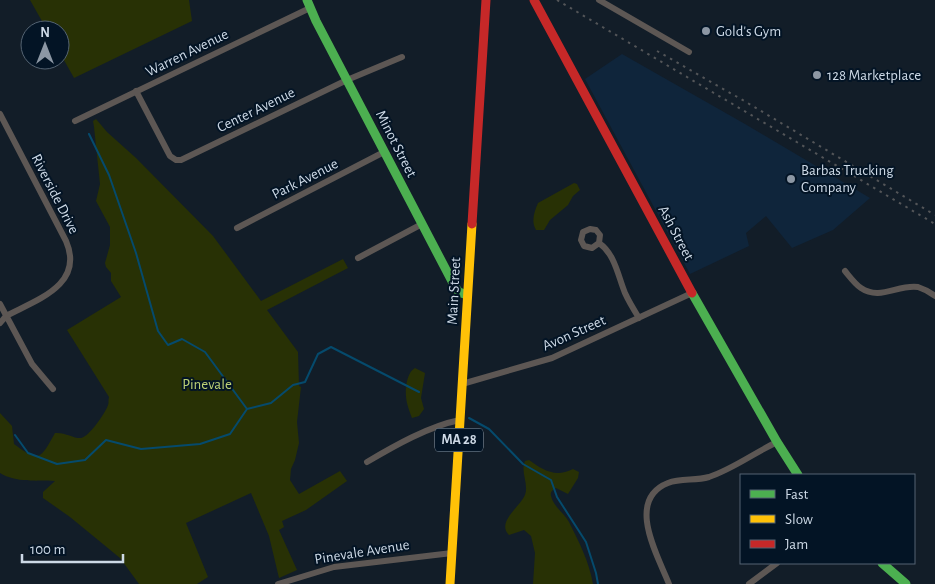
<svg xmlns="http://www.w3.org/2000/svg" width="935" height="584" viewBox="0 0 935 584" font-family="'Alegreya Sans',sans-serif">
<style>
.built{fill:#0f253b}
.green{fill:#283105}
.lines{fill:none;stroke-linecap:round;stroke-linejoin:round}
.stream{stroke:#054a6c;stroke-width:2}
.street{stroke:#5d5754;stroke-width:6}
.fast{stroke:#4caf50;stroke-width:9}
.slow{stroke:#ffc107;stroke-width:9}
.jam{stroke:#c62828;stroke-width:9}
.rail{stroke:#535558;stroke-width:2;stroke-dasharray:2.5 5;stroke-linecap:butt}
.poi-dot{fill:#8c97a4;stroke:#031425;stroke-width:2}
.labels{text-anchor:middle;dominant-baseline:central;stroke-width:4;stroke-linejoin:round;paint-order:stroke}
.shield{fill:#031425;stroke:#909eac;stroke-width:1}
.shield-label{font-size:14px;font-weight:bold;fill:#cdd9e6}
.poi-label{font-size:15px;fill:#cdd9e6;stroke:#031425;text-anchor:start}
.street-label{font-size:15px;fill:#cdd9e6;stroke:#031425}
.park-label{font-size:15px;fill:#bdd175;stroke:#031425}
</style>
<rect width="100%" height="100%" fill="#121d28"/>
<path class="built" d="M622 54 745 124 870 198 833 230 792 248 766 216 746 233 749 246 690 274 585 79Z"/>
<path class="green" d="M30 0H189L192 21 74 78 60 53V30H47Z
M96 119 107 132 136 158 213 236 261 301 343 259 348 268 267 310 298 352 299 386 301 387 297 422 299 443 295 460 291 469 290 480 299 494 340 471 347 481 306 510 282 521 284 527 279 530 297 570 279 578 269 536 251 493 186 523 208 577 197 584H139L120 558 70 517 43 498V492L55 481C37 480 16 483 0 473V413L12 426 14 444C40 464 41 458 55 433 65 432 75 439 81 438 89 437 106 412 108 405 109 403 108 400 109 397L67 330 121 297 111 281V273L106 267 105 263 110 245V227L96 201 100 184 94 127 93 121Z
M574 183 577 184 580 190 573 196 568 205 550 220 544 230H536C531 222 534 212 538 203Z
M415 368 425 373 421 398 424 409 419 416 412 418C407 405 404 396 407 381 409 375 410 371 415 368Z
M529 460C543 470 555 478 573 469L579 472 578 478 568 494 556 488C552 490 550 492 551 496 553 506 564 513 569 522 579 542 589 561 593 584H533L535 553 531 536 524 530 509 535C496 522 520 507 525 495 529 484 520 471 525 461Z"/>
<g class="lines">
<path class="stream" d="M89 134 109 175 136 253 158 331 168 345 182 339 205 352 247 409 271 403 293 385 305 382 318 354 331 347 419 392
M469 418 489 429 523 464 551 480 557 497 586 542 596 573 598 584
M15 435 28 453 57 464 85 460 106 440 141 449 200 444 230 434 247 409"/>
<path class="street" d="M599 0 689 52
M136 91 170 156 176 160H181L347 80 402 57
M0 114 66 241C85 285 36 300 6 316L0 323
M75 121 310 8
M237 228 384 152
M599 243 600 235 596 230 590 229 583 232 581 240 584 246 592 248 599 243C615 254 618 276 625 293 629 302 634 310 639 318
M358 258 422 224
M845 271C850 277 855 284 861 288 880 301 898 284 918 287 924 289 930 292 935 296
M0 304 32 364 53 389
M462 384 552 358 692 293
M367 462C394 446 429 426 460 420
M278 584 334 567 452 553
M669 584C658 556 625 500 668 483 681 478 695 481 709 477 733 469 754 453 777 442
M749 584 777 563"/>
<path class="fast" d="M307 0 316 21 455 287 459 292 467 295
M692 293 777 442 798 475
M882 563 906 584"/>
<path class="slow" d="M450 584 472 224"/>
<path class="jam" d="M534 0 692 293
M472 224 486 0"/>
<path class="rail" d="M557 0 935 224
M657 51 746 102 935 215"/>
</g>
<g class="poi-dot">
<circle cx="706" cy="31" r="5"/>
<circle cx="817" cy="75" r="5"/>
<circle cx="791" cy="179" r="5"/>
</g>
<g class="labels">
<rect class="shield" x="435" y="428.5" width="48" height="23" rx="4"/>
<g class="shield-label">
<text x="459" y="440">MA 28</text>
</g>
<g class="poi-label">
<text x="716" y="31">Gold's Gym</text>
<text x="827" y="75">128 Marketplace</text>
<text x="801" y="170">Barbas Trucking<tspan x="801" dy="17">Company</tspan></text>
</g>
<g class="street-label">
<text transform="translate(187 53) rotate(-26)">Warren Avenue</text>
<text transform="translate(256 110) rotate(-26)">Center Avenue</text>
<text transform="translate(396 144) rotate(63)">Minot Street</text>
<text transform="translate(305 179) rotate(-27)">Park Avenue</text>
<text transform="translate(55 194) rotate(63)">Riverside Drive</text>
<text transform="translate(676 233) rotate(62)">Ash Street</text>
<text transform="translate(454 291) rotate(-87)">Main Street</text>
<text transform="translate(574 333) rotate(-24)">Avon Street</text>
<text transform="translate(362 552) rotate(-9)">Pinevale Avenue</text>
</g>
<g class="park-label">
<text x="207" y="384">Pinevale</text>
</g>
</g>
<rect x="740" y="474" width="175" height="90" fill="#031425" stroke="#546372"/>
<rect x="750" y="490" width="25" height="8" fill="#4caf50" stroke="#546372"/>
<text x="785" y="499" font-size="15" fill="#cdd9e6">Fast</text>
<rect x="750" y="515" width="25" height="8" fill="#ffc107" stroke="#546372"/>
<text x="785" y="524" font-size="15" fill="#cdd9e6">Slow</text>
<rect x="750" y="540" width="25" height="8" fill="#c62828" stroke="#546372"/>
<text x="785" y="549" font-size="15" fill="#cdd9e6">Jam</text>
<g transform="translate(45 45)"><circle r="24" fill="#031425" stroke="#546372"/>
<path d="M0-4L9 19L0 12L-9 19Z" fill="#8c97a4"/>
<text y="-8" font-size="14" font-weight="bold" text-anchor="middle" fill="#cdd9e6">N</text>
</g>
<path d="M22 554v8h101v-8" fill="none" stroke="#cdd9e6" stroke-width="2.5"/>
<text x="30" y="554" font-size="15" fill="#cdd9e6" stroke="#031425" stroke-width="4" paint-order="stroke">100 m</text>
</svg>
